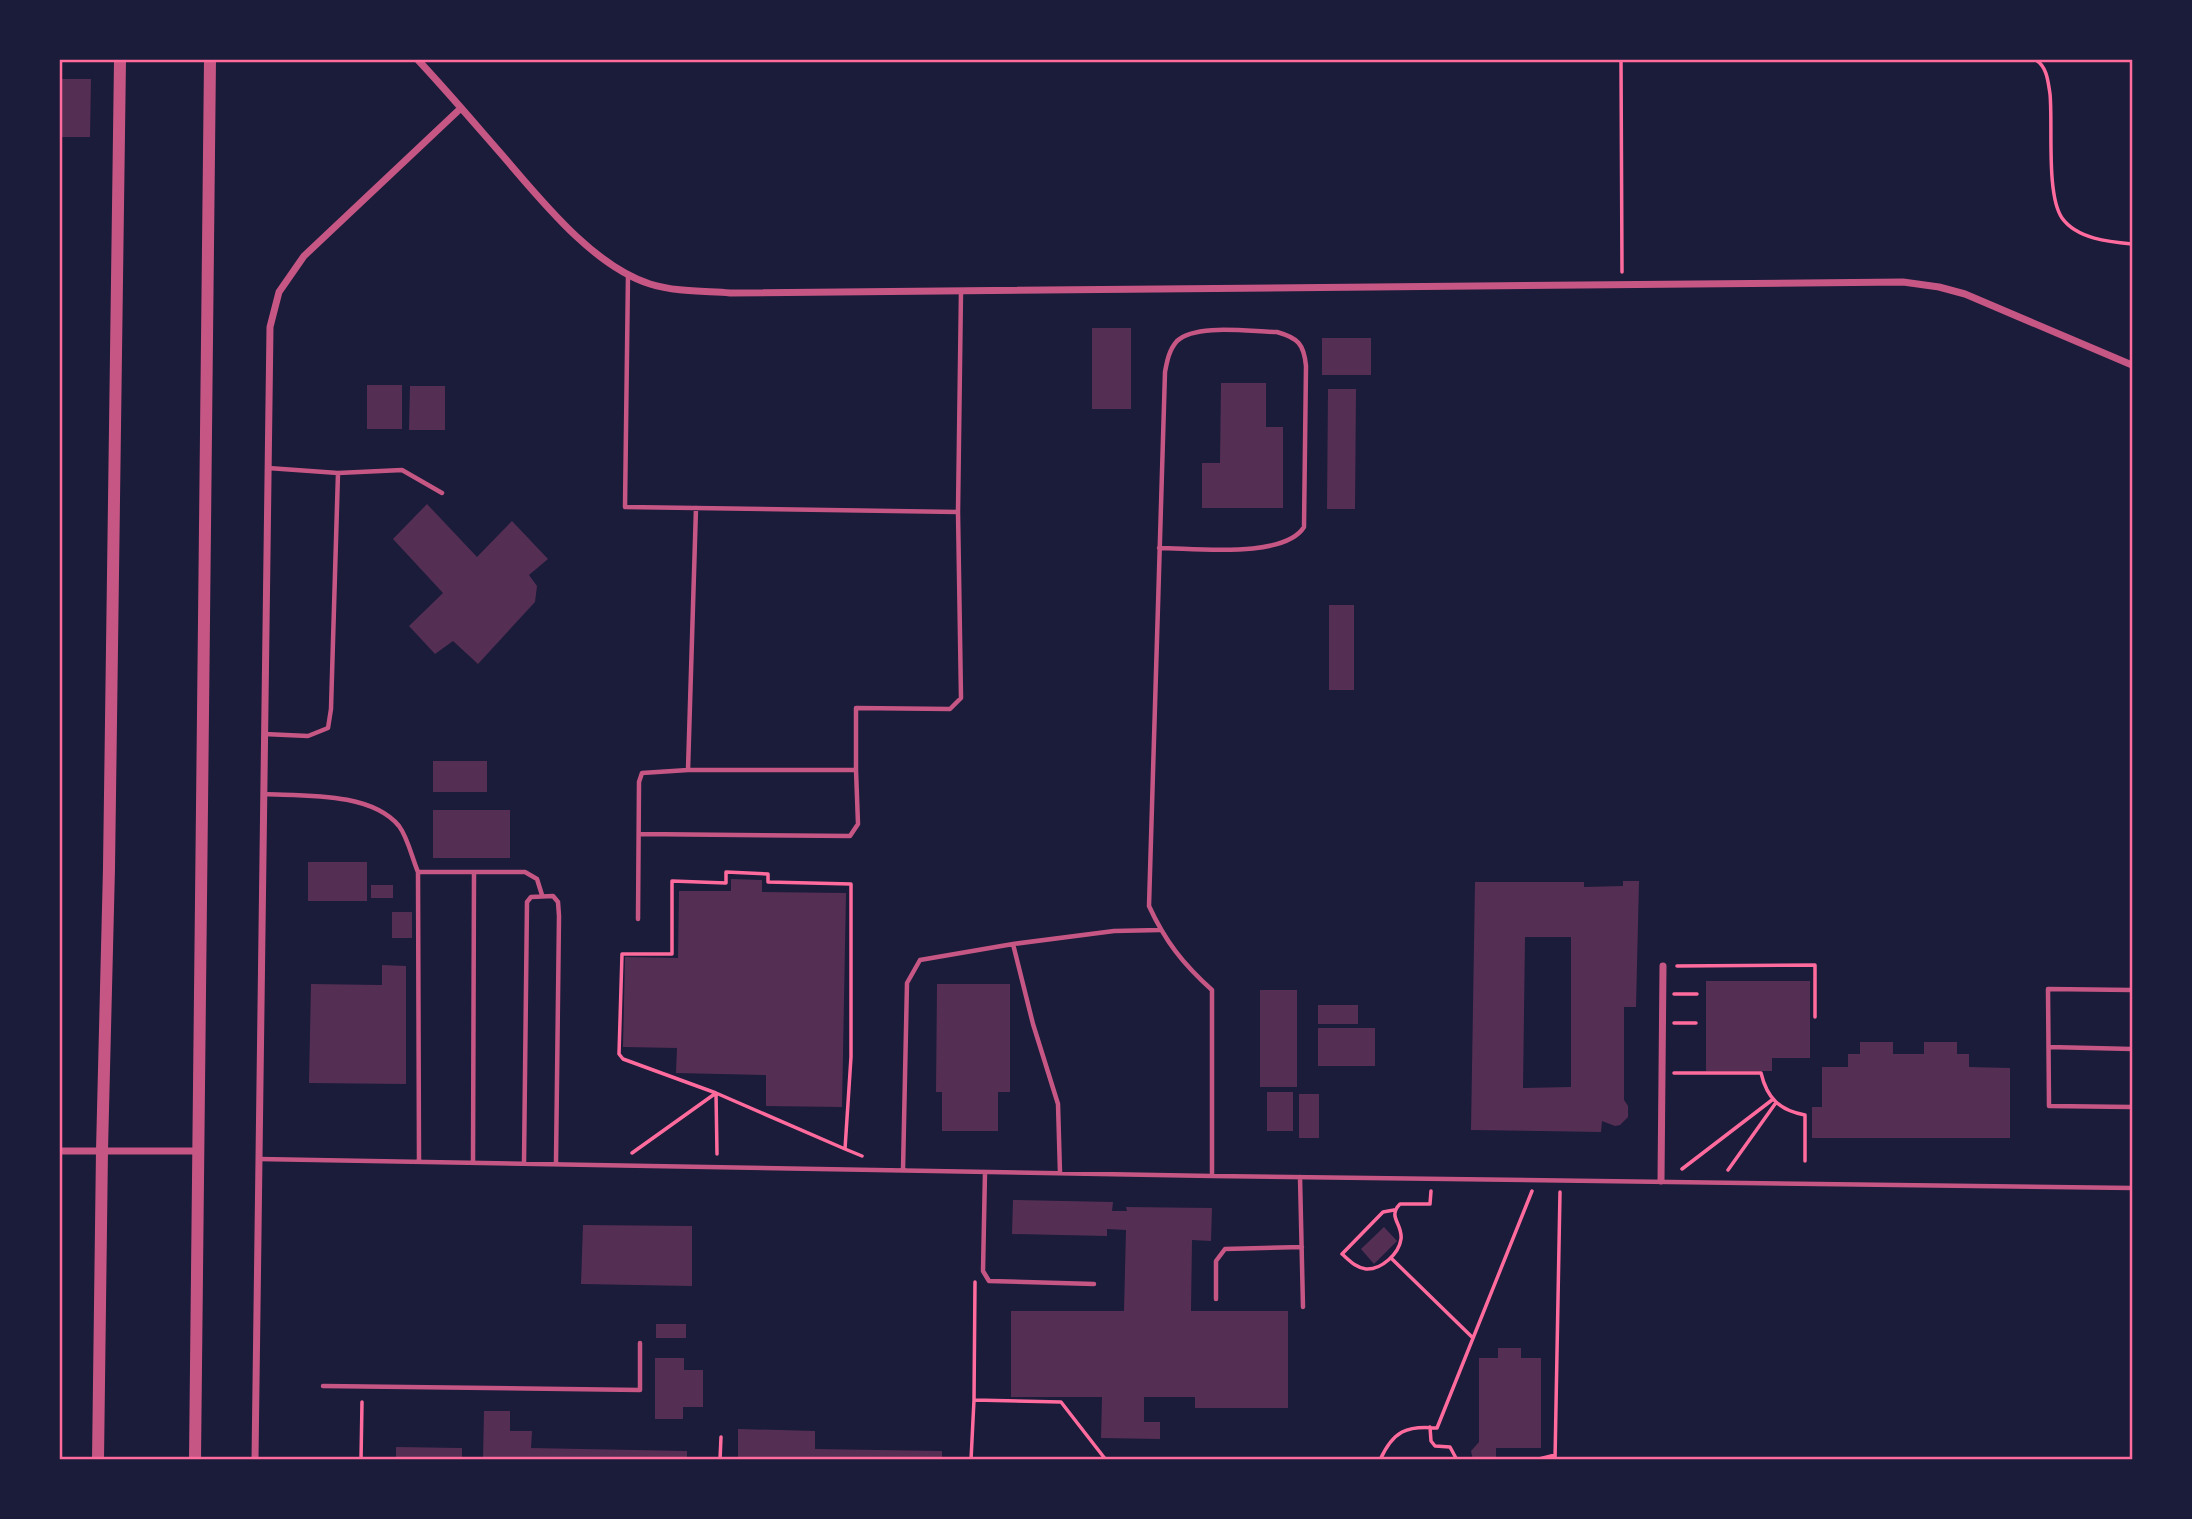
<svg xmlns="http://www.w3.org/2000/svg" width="2192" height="1519" viewBox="0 0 2192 1519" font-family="'Roboto Condensed',sans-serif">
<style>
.building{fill:#542f53;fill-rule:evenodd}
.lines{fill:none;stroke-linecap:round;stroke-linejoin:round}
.path{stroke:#ff6b9d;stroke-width:3.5}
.service{stroke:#c65784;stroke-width:4.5}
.minor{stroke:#c65784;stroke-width:7}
.tertiary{stroke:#c65784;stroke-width:12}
.neatline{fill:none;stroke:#ff6b9d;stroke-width:2.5}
</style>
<rect width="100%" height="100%" fill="#1b1b3a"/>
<path class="building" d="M60 73H62V79H91L90 137H60Z
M1092 328H1131V409H1092Z
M1322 338H1371V375H1322Z
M1221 383H1266V427H1283V508H1202V463H1220Z
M367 385H402V429H367Z
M410 386H445V430H409Z
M1328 389H1356L1355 509H1327Z
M427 504 477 557 512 521 548 559 529 575 537 586 535 602 478 664 453 641 435 654 409 626 443 593 393 539Z
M1329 605H1354V690H1329Z
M433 761H487V792H433Z
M433 810H510V858H433Z
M308 862H367V901H308Z
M731 879 762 880V892L846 893 842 1107 766 1106V1075L676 1073 677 1048 623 1047 625 957 678 958 679 891H731Z
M1623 881H1639L1636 1007H1624V1100L1628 1106V1117L1620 1125 1615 1126 1602 1121 1601 1132 1471 1130 1475 882H1584V887L1623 886ZM1525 937H1571V1087L1523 1088Z
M371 885H393V898H371Z
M392 912H412V938H392Z
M382 965 406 966V1084L309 1083 311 984 382 985Z
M1706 981H1810V1058H1772V1071H1706Z
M937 984H1010V1092H998V1131H942V1092H936Z
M1260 990H1297V1087H1260Z
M1318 1005H1358V1024H1318Z
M1318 1028H1375V1066H1318Z
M1860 1042H1893V1054H1924V1042H1957V1054H1969V1067L2010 1068V1138H1812V1107H1822V1067H1848V1054H1860Z
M1267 1092H1293V1131H1267Z
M1299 1094H1319V1138H1299Z
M1013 1200 1113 1202 1112 1211H1127L1126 1207 1212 1208 1211 1241 1192 1240 1191 1311H1288V1408H1195V1397H1144V1422H1160V1439L1101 1438 1102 1397H1011V1311H1124L1126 1230 1107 1229V1236L1012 1234Z
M583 1225 692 1226V1286L581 1284Z
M1384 1227 1397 1241 1374 1264 1361 1249Z
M656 1324H686V1338H656Z
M1498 1348H1521V1358H1541V1448H1496V1460H1473L1471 1451 1479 1442V1358H1498Z
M655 1358H684V1370H703V1407H683V1419H655Z
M484 1411H510V1431H532L531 1448 687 1451V1460H483Z
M738 1429 815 1431V1449L942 1451V1460H738Z
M396 1447 462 1448V1460H396Z"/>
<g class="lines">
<path class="path" d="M1621 60 1622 272
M2036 60C2047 67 2048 81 2050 94 2053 124 2046 195 2062 218 2077 239 2110 242 2132 244
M1677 966 1815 965V1017
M1674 994H1697
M1674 1023H1696
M1674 1073H1761C1767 1098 1779 1110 1805 1115V1161
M716 1093 717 1154
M845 1149 851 1057V884L768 882V874L726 872V883L672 881V954H622L619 1054 623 1059 716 1093 845 1149 862 1156
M632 1153 716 1093
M1682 1169 1772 1100
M1728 1170 1775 1104
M1394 1210 1383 1212 1342 1254C1349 1260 1356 1268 1366 1269 1381 1270 1399 1254 1401 1239 1403 1224 1387 1217 1400 1204H1430L1431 1191
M1391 1258 1473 1338
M975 1282 974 1400 1061 1402 1106 1460
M1430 1427 1431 1441 1435 1446 1450 1447 1457 1460
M361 1460 362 1402
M720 1460 721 1437
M971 1460 974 1400
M1380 1460C1393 1431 1407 1425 1437 1428L1532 1191
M1535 1460 1555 1455
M1555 1460 1560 1192"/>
<path class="service" d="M628 275 625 507 958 512 961 291
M268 468 338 473 402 470 442 493
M696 508 688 770H856V708L950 709 961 698 958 512
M1159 548C1195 548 1284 559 1304 527L1306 366C1304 344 1298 338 1277 332 1252 332 1196 323 1177 341 1169 350 1167 361 1165 372L1149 906C1165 941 1183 964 1212 990V1176
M264 734 308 736 328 728 331 709 338 473
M264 794C304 796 371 792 399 826 408 838 412 858 418 872
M639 834 850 836 858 824 856 770
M474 872H525L537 879 542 895
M638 919 639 782 642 773 688 770
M1013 944 1114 931 1160 930
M2132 990 2048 989 2049 1106 2132 1107
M2049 1047 2132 1049
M259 1159 1212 1176 2132 1188
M419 1161 418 872H474L473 1162
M524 1163 527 902 531 897 553 896 558 902 559 916 556 1163
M903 1170 907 983 920 960 1013 944 1033 1024 1058 1104 1060 1173
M985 1172 983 1271 989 1281 1094 1284
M1300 1177 1303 1307
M1216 1299V1261L1225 1249 1302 1247
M323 1386 640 1390V1343"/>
<path class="minor" d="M418 60C447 91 475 124 503 156 541 200 593 266 650 284 676 292 704 291 730 293L1903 282 1939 287 1965 294 2132 365
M60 1151H197
M1661 1181 1663 966
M255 1460 270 327 279 292 304 256 461 108"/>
<path class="tertiary" d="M98 1460 102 1150 109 868 120 60
M195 1460 210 60"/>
</g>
<rect width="2192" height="1519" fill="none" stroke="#1b1b3a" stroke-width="122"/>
<rect x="61" y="61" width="2070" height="1397" class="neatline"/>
</svg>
